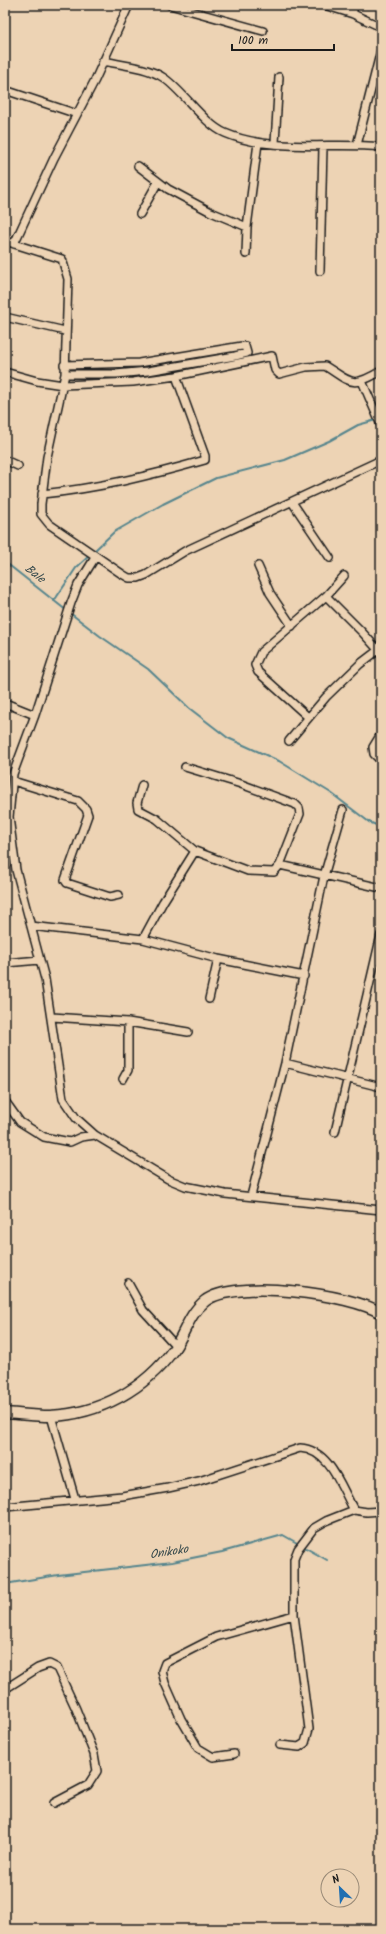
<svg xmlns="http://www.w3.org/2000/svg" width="386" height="1934" viewBox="0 0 386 1934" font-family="Kalam,sans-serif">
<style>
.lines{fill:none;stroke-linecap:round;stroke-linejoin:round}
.stream{stroke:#56858d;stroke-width:2}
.minor-casing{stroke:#1c1c1c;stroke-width:10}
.secondary-casing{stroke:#1c1c1c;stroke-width:13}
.minor{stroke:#edd3b4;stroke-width:7}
.secondary{stroke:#edd3b4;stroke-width:10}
.labels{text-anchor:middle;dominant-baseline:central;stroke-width:3.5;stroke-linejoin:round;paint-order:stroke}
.water-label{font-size:12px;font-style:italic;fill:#34484b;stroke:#edd3b4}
</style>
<rect width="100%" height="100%" fill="#edd3b4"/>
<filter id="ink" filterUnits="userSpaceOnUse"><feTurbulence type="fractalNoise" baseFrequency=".025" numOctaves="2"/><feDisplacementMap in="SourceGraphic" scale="8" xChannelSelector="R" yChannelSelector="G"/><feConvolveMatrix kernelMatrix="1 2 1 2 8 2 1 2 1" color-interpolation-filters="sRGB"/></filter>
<g filter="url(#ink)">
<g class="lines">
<path class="stream" d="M93 552 114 532 163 504 216 478 285 460 329 441 358 425 376 420
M5 562 67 611
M54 601 76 568 90 555
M70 613 100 636 148 669 189 708 228 738 279 761 331 793 369 822 381 827
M5 1584 58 1575 172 1562 222 1552 283 1535 327 1560"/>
<g class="minor-casing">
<path id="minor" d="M170 5 263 31
M324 5 353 14 381 27
M353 14V5
M103 61C122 65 148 67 164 78 184 92 204 124 225 133 271 153 332 142 381 147
M5 90 77 114
M275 143 279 77
M357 145 381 50
M138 166 168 189 211 212 247 227
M140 214 158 182
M5 241 62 259 68 279 65 374 47 457 41 504V514L49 524 122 574 129 578H138L146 575 185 551 381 460
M14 244 54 158 95 80 129 5
M246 254 247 227 258 143
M320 271 323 147
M5 317 65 331
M64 365 139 363 242 346H245L247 353 235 356 148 371 116 374H65
M5 372 37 381 63 385 133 382 176 376 272 356 275 370 279 374 306 367 325 366C351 382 351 389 381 371
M362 381 381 425
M5 460 18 466
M42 494C99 488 149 476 205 460V456L176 376
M292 502 330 558
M258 566 270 593 292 626
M326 596 344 576
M5 703 35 715
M308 717 258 672 255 665 261 652 326 596 362 632 381 653
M381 734 373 747 374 754 381 761
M289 741 326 697 360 664 381 648
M185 767 241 784 295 804 299 808 300 814 280 865
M13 781 78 801 86 809 88 815 65 880 67 883 110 897 119 895
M142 785 137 803 138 809 157 819 195 851 248 871 274 872 280 865 381 888
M31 926 143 939 218 959 304 976
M143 939 163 902 195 851
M5 963 40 960
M209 999 218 959
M52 1017 128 1022 188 1032
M285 1063 381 1087
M123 1079 128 1070V1022
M5 1101 20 1122 44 1137 70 1142 81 1137 95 1135 168 1179 185 1186 225 1194 381 1210
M335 1132 381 935
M95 1135 76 1118 63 1099 45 979 16 870 9 817 13 774 35 715 71 603 78 585 96 556
M251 1196 285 1063 324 876 343 810
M128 1283 143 1310 176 1346
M51 1416 75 1499
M5 1507 122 1496 168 1488 199 1481 300 1448C330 1450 341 1487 354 1510
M5 1689 38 1668 49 1664 57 1668 76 1709 94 1754 97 1771 88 1785 54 1803
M280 1745 299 1747 305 1743 309 1729 294 1615V1559L298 1549 314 1528 326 1521 354 1510 367 1512 381 1511
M234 1754 213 1757 198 1748 181 1719 165 1683 162 1671 165 1663 216 1637 294 1615"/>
</g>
<g class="secondary-casing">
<path id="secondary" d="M5 1413C20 1414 35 1416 50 1416 100 1414 145 1389 174 1349 185 1333 189 1314 205 1301 234 1278 351 1294 381 1313"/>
</g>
<use href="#minor" class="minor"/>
<use href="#secondary" class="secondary"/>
</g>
</g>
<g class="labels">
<g class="water-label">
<text transform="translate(35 574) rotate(38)">Bale</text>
<text transform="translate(169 1552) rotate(-9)">Onikoko</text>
</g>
</g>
<rect width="386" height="1934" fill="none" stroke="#edd3b4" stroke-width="20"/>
<rect x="10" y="10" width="366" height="1914" fill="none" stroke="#1c1c1c" stroke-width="1.5" filter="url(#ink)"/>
<g transform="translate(340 1888) rotate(335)"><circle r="19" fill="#edd3b4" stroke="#998a77"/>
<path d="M0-3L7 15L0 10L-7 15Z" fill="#1f6fb2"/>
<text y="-6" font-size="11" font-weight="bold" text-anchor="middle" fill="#1c1c1c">N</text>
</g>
<path d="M232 44v6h102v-6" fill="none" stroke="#1c1c1c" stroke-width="2"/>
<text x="238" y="44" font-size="12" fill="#1c1c1c" stroke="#edd3b4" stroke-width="3" paint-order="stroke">100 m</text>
</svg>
